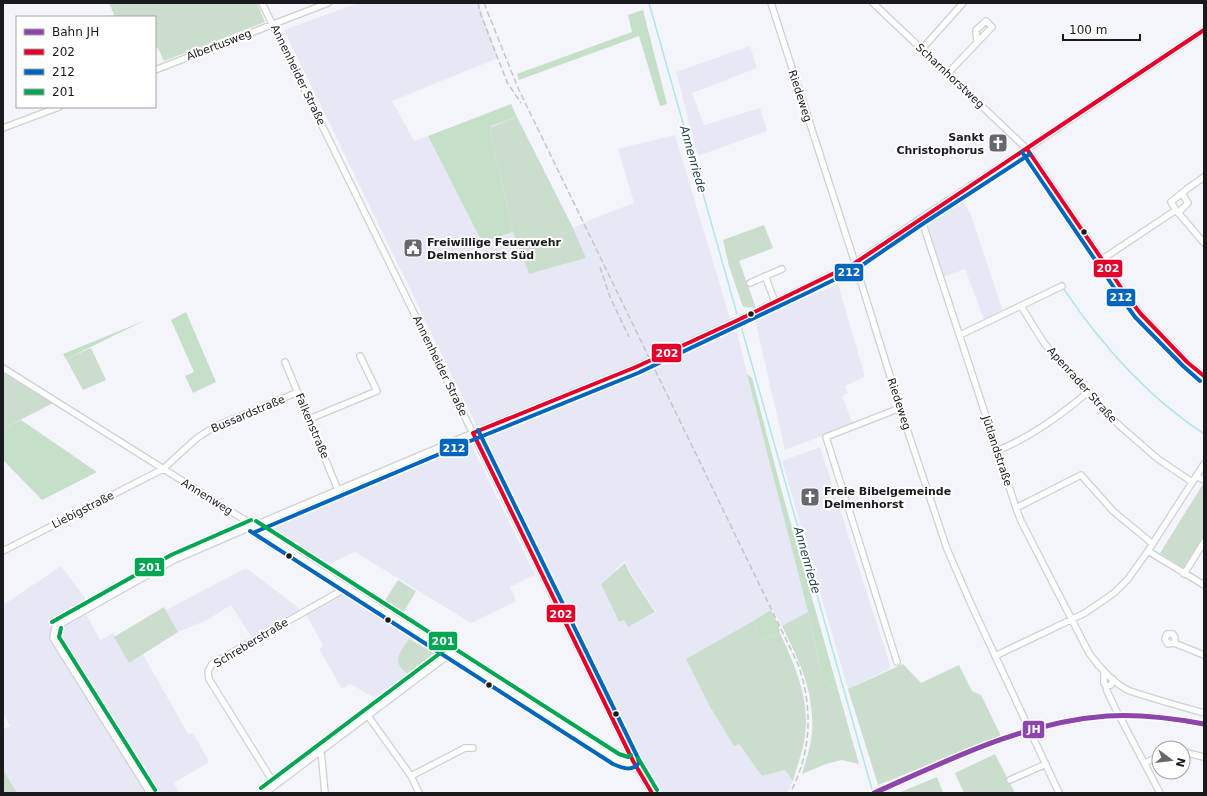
<svg xmlns="http://www.w3.org/2000/svg" width="1207" height="796" viewBox="0 0 1207 796" font-family="'DejaVu Sans',sans-serif">
<style>
.built{fill:#e7e8f5;fill-rule:evenodd}
.green{fill:#cbddcd}
.forest{fill:#c6dfc9}
.lines{fill:none;stroke-linecap:round;stroke-linejoin:round}
.stream{stroke:#afe6ed;stroke-width:1.5}
.minor-casing{stroke:#d0d0d4;stroke-width:8}
.minor{stroke:#fdfefe;stroke-width:5.5}
.rail{stroke:#c4c5c6;stroke-width:1.5;stroke-dasharray:6 3;stroke-linecap:butt}
.bus-1-casing{stroke:#fff;stroke-width:7}
.bus-2-casing{stroke:#fff;stroke-width:7}
.bus-3-casing{stroke:#fff;stroke-width:7}
.bus-1{stroke:#e4002b;stroke-width:4}
.bus-2{stroke:#0065bd;stroke-width:4}
.bus-3{stroke:#00a651;stroke-width:4}
.rail-1-casing{stroke:#fff;stroke-width:8}
.rail-1{stroke:#8e44ad;stroke-width:5}
.bus-dot{fill:#1a1a1e;stroke:#fff;stroke-width:1.5}
.labels{text-anchor:middle;dominant-baseline:central;stroke-width:4;stroke-linejoin:round;paint-order:stroke}
.street-label{font-size:11px;fill:#1a1a1e;stroke:#fff}
.poi-label{font-size:11px;font-weight:bold;fill:#1a1a1e;stroke:#fff;text-anchor:start}
.water-label{font-size:12px;font-style:italic;fill:#1d4346;stroke:#fff}
.line-badge{stroke:#fff;stroke-width:1.5}
.badge-label{font-size:11px;text-anchor:middle;font-weight:bold;fill:#fff}
</style>
<rect width="100%" height="100%" fill="#f4f5fb"/>
<path class="built" d="M358 3H478L498 58 392 101 414 141 428 136 482 242 513 232 529 274 586 258 573 228 587 221 634 203 618 149 675 135 729 315 736 329 808 612 782 626 757 581 771 610 686 660 734 746 739 743 745 753 785 770 793 781 787 793H660L632 745 284 30ZM625 561 631 574 656 612 624 628 627 626 624 620 619 622 601 584 600 585Z
M750 46 757 68 692 93 704 125 760 108 767 131 698 156 676 72Z
M962 200 971 215 1003 311 984 320 965 269 944 277 928 226 929 220Z
M838 284 865 377 845 386 848 393 842 396 853 424 785 450 755 320Z
M470 442 535 575 510 587 516 601 471 623 355 552 323 567 271 532 273 522Z
M820 447 891 668 848 689 782 461Z
M61 566 88 602 81 605 100 640 113 633 129 663 143 654 188 734 193 733 209 762 174 783 179 793H17L3 770V730L10 726 3 714V605Z
M246 568 300 609 252 638 231 605 207 620 178 632 166 610Z
M342 595H349L442 653 440 657 381 701 350 684 342 689 319 649 323 646 306 614Z"/>
<path class="green" d="M109 3H257L265 22 164 61 158 48 155 49V17H115Z
M517 117 573 228 586 258 529 274 513 232 490 132 491 127Z
M764 225 773 248 739 261 756 308 743 307 729 266 723 240Z
M91 348 106 380 83 390 66 359Z
M3 373 53 403 3 429Z
M1203 484 1204 538 1185 569 1160 553Z
M625 563 630 574 655 612 628 627 624 620 619 622 601 584Z
M398 580 416 591 401 617 382 605Z
M164 607 178 632 129 663 114 637Z
M808 612 823 680 838 690 859 764 842 760 826 764 802 774C805 763 809 752 811 741 817 697 801 664 782 626Z
M753 621 762 640 780 633C795 666 810 699 805 736 803 751 797 766 793 781L785 770 762 776 739 744 734 746 709 705 686 659Z
M409 639 436 655 409 675C391 662 398 655 409 639Z
M903 664 921 683 959 665 972 691 981 695 1001 736 878 785 848 689Z
M995 754 1015 793H964L955 773Z
M3 770 17 793H3Z
M937 777 943 793H898Z"/>
<path class="forest" d="M643 10 667 104 660 106 639 36 519 80 517 74 632 32 628 15Z
M511 104 517 117 491 126 490 132 513 232 482 242 428 136Z
M186 312 216 382 193 393 185 376 194 372 171 320Z
M146 320 66 359 63 354Z
M747 374 752 378 780 485 838 690 823 680 808 612Z
M21 420 97 472 42 500 3 460V429Z
M771 610 779 627 780 633 762 640 753 621Z"/>
<g class="lines">
<path class="stream" d="M649 3 737 314
M1063 288C1100 343 1148 397 1204 434
M741 326 873 793"/>
<g class="minor-casing">
<path id="minor" d="M262 3 611 715 633 761 652 793
M771 3 855 263 900 408 947 549 971 604 1059 793
M873 3 1027 149 1122 289 1140 313 1187 362 1204 376
M922 49 963 3
M155 70 328 3
M948 73 992 27 986 21 976 30 977 42
M3 128 59 107
M1176 210 1204 243
M1178 213 1188 203 1182 193
M921 218 1016 508 1021 521 1089 653C1098 666 1115 685 1130 691 1154 699 1179 706 1204 713
M1101 260 1176 210 1171 202 1187 189 1204 177
M765 276 775 302
M750 283 782 269
M1021 306 1044 343 1087 393 1121 427 1158 459 1192 482
M960 335 1062 286
M285 362 338 490
M3 368 259 529 299 557 616 759 628 763 633 761
M309 419 377 391 360 356
M996 451C1030 438 1059 416 1087 393
M1196 476 1204 480
M1016 508 1081 475 1113 511 1125 521 1153 544
M3 551 163 469 197 438 214 427 298 392
M1148 551 1204 585
M1184 574 1204 542
M1174 643 1175 638 1173 634H1167L1165 639 1168 644 1174 643 1204 655
M995 656 1085 613 1114 593 1128 579 1148 551 1204 464
M897 662 826 437 900 408
M1104 671V683L1106 686 1111 685 1113 679
M1106 686 1107 691 1117 712
M368 716 411 776 419 793
M1121 719 1160 793
M321 751 325 793
M1183 752 1204 757
M1145 763 1159 756
M411 776 465 748H473
M1010 780 1046 764
M275 785 209 679 208 671 212 664 348 587
M150 793 53 638 55 627 174 560 253 526 473 433 636 367 736 321 855 263 921 218 1027 149 1204 30
M265 793 451 653"/>
</g>
<use href="#minor" class="minor"/>
<path class="rail" d="M478 3 481 15 507 82 521 103
M484 3 518 88 798 664C813 707 812 752 790 793
M600 267 610 297 629 337"/>
<g class="bus-1-casing">
<path id="bus-1" d="M1027 149 1122 289 1140 313 1187 362 1204 376
M473 433 636 367 736 321 855 263 1204 30
M473 433 633 761 652 793"/>
</g>
<g class="bus-2-casing">
<path id="bus-2" d="M1022 152 1117 292 1135 317 1183 366 1200 381
M250 531 613 764C622 768 632 772 639 763L638 758 478 430
M255 532 475 439 638 373 809 292 858 268 924 223 1030 154"/>
</g>
<g class="bus-3-casing">
<path id="bus-3" d="M256 521 619 754 628 757 631 755
M52 622 171 555 251 520
M61 628 59 637 155 790
M638 758 657 790
M261 788 447 648"/>
</g>
<use href="#bus-1" class="bus-1"/>
<use href="#bus-2" class="bus-2"/>
<use href="#bus-3" class="bus-3"/>
<g class="rail-1-casing">
<path id="rail-1" d="M874 793C949 760 1024 722 1107 716 1140 714 1172 718 1204 724"/>
</g>
<use href="#rail-1" class="rail-1"/>
</g>
<defs>
<g id="church-square" transform="scale(1)"><rect x="-9" y="-9" width="18" height="18" rx="4" fill="#66676b" stroke="#fff"/><path d="M-1.2-6h2.4v3.5h3.3v2.4h-3.3V6h-2.4V-.1h-3.3v-2.4h3.3Z" fill="#fff"/></g>
<g id="civic-square" transform="scale(1)"><rect x="-9" y="-9" width="18" height="18" rx="4" fill="#66676b" stroke="#fff"/><path d="M-.6-6.5H3V-4.5H.6V-3L4-1V1h2V6H-6V1h2V-1L-.6-3ZM-1.2 2.5V6h2.4V2.5Z" fill="#fff"/></g>
</defs>
<g fill-rule="evenodd">
<use href="#church-square" x="998" y="143"/>
<use href="#civic-square" x="413" y="248"/>
<use href="#church-square" x="810" y="497"/>
</g>
<g class="bus-dot">
<circle cx="1084" cy="232" r="3.5"/>
<circle cx="751" cy="314" r="3.5"/>
<circle cx="289" cy="556" r="3.5"/>
<circle cx="388" cy="620" r="3.5"/>
<circle cx="489" cy="685" r="3.5"/>
<circle cx="616" cy="714" r="3.5"/>
</g>
<g class="labels">
<g class="street-label">
<text transform="translate(219 45) rotate(-21)">Albertusweg</text>
<text transform="translate(298 75) rotate(64)">Annenheider Straße</text>
<text transform="translate(950 76) rotate(43)">Scharnhorstweg</text>
<text transform="translate(800 96) rotate(72)">Riedeweg</text>
<text transform="translate(440 366) rotate(64)">Annenheider Straße</text>
<text transform="translate(1082 385) rotate(48)">Apenrader Straße</text>
<text transform="translate(899 404) rotate(72)">Riedeweg</text>
<text transform="translate(248 414) rotate(-23)">Bussardstraße</text>
<text transform="translate(312 426) rotate(67)">Falkenstraße</text>
<text transform="translate(997 451) rotate(72)">Jütlandstraße</text>
<text transform="translate(207 497) rotate(32)">Annenweg</text>
<text transform="translate(83 510) rotate(-27)">Liebigstraße</text>
<text transform="translate(251 643) rotate(-31)">Schreberstraße</text>
</g>
<g class="poi-label">
<text x="984" y="137" text-anchor="end">Sankt<tspan x="984" dy="13">Christophorus</tspan></text>
<text x="427" y="242">Freiwillige Feuerwehr<tspan x="427" dy="13">Delmenhorst Süd</tspan></text>
<text x="824" y="491">Freie Bibelgemeinde<tspan x="824" dy="13">Delmenhorst</tspan></text>
</g>
<g class="water-label">
<text transform="translate(693 159) rotate(74)">Annenriede</text>
<text transform="translate(807 560) rotate(74)">Annenriede</text>
</g>
</g>
<g class="line-badge">
<rect x="1093" y="259" width="30" height="19" rx="4" fill="#e4002b"/>
<rect x="834" y="263" width="30" height="19" rx="4" fill="#0065bd"/>
<rect x="1106" y="288" width="30" height="19" rx="4" fill="#0065bd"/>
<rect x="651" y="343" width="31" height="20" rx="4" fill="#e4002b"/>
<rect x="439" y="438" width="30" height="19" rx="4" fill="#0065bd"/>
<rect x="134" y="557" width="31" height="20" rx="4" fill="#00a651"/>
<rect x="546" y="604" width="30" height="19" rx="4" fill="#e4002b"/>
<rect x="428" y="631" width="30" height="20" rx="4" fill="#00a651"/>
<rect x="1022" y="720" width="23" height="19" rx="4" fill="#8e44ad"/>
</g>
<g class="badge-label">
<text x="1108" y="272">202</text>
<text x="849" y="276">212</text>
<text x="1121" y="301">212</text>
<text x="667" y="357">202</text>
<text x="454" y="452">212</text>
<text x="150" y="571">201</text>
<text x="561" y="618">202</text>
<text x="443" y="645">201</text>
<text x="1034" y="733">JH</text>
</g>
<rect width="1207" height="796" fill="none" stroke="#1a1a1e" stroke-width="8"/>
<rect x="16" y="16" width="140" height="92" fill="#ffffff" stroke="#a3a3a5"/>
<rect x="24" y="29" width="20" height="6" fill="#8e44ad" stroke="#a3a3a5"/>
<text x="52" y="36" font-size="12" fill="#1a1a1e">Bahn JH</text>
<rect x="24" y="49" width="20" height="6" fill="#e4002b" stroke="#a3a3a5"/>
<text x="52" y="56" font-size="12" fill="#1a1a1e">202</text>
<rect x="24" y="69" width="20" height="6" fill="#0065bd" stroke="#a3a3a5"/>
<text x="52" y="76" font-size="12" fill="#1a1a1e">212</text>
<rect x="24" y="89" width="20" height="6" fill="#00a651" stroke="#a3a3a5"/>
<text x="52" y="96" font-size="12" fill="#1a1a1e">201</text>
<g transform="translate(1171 760) rotate(105)"><circle r="19" fill="#ffffff" stroke="#a3a3a5"/>
<path d="M0-3L7 15L0 10L-7 15Z" fill="#66676b"/>
<text y="-6" font-size="11" font-weight="bold" text-anchor="middle" fill="#1a1a1e">N</text>
</g>
<path d="M1063 34v6h77v-6" fill="none" stroke="#1a1a1e" stroke-width="2"/>
<text x="1069" y="34" font-size="12" fill="#1a1a1e" stroke="#ffffff" stroke-width="3" paint-order="stroke">100 m</text>
</svg>
